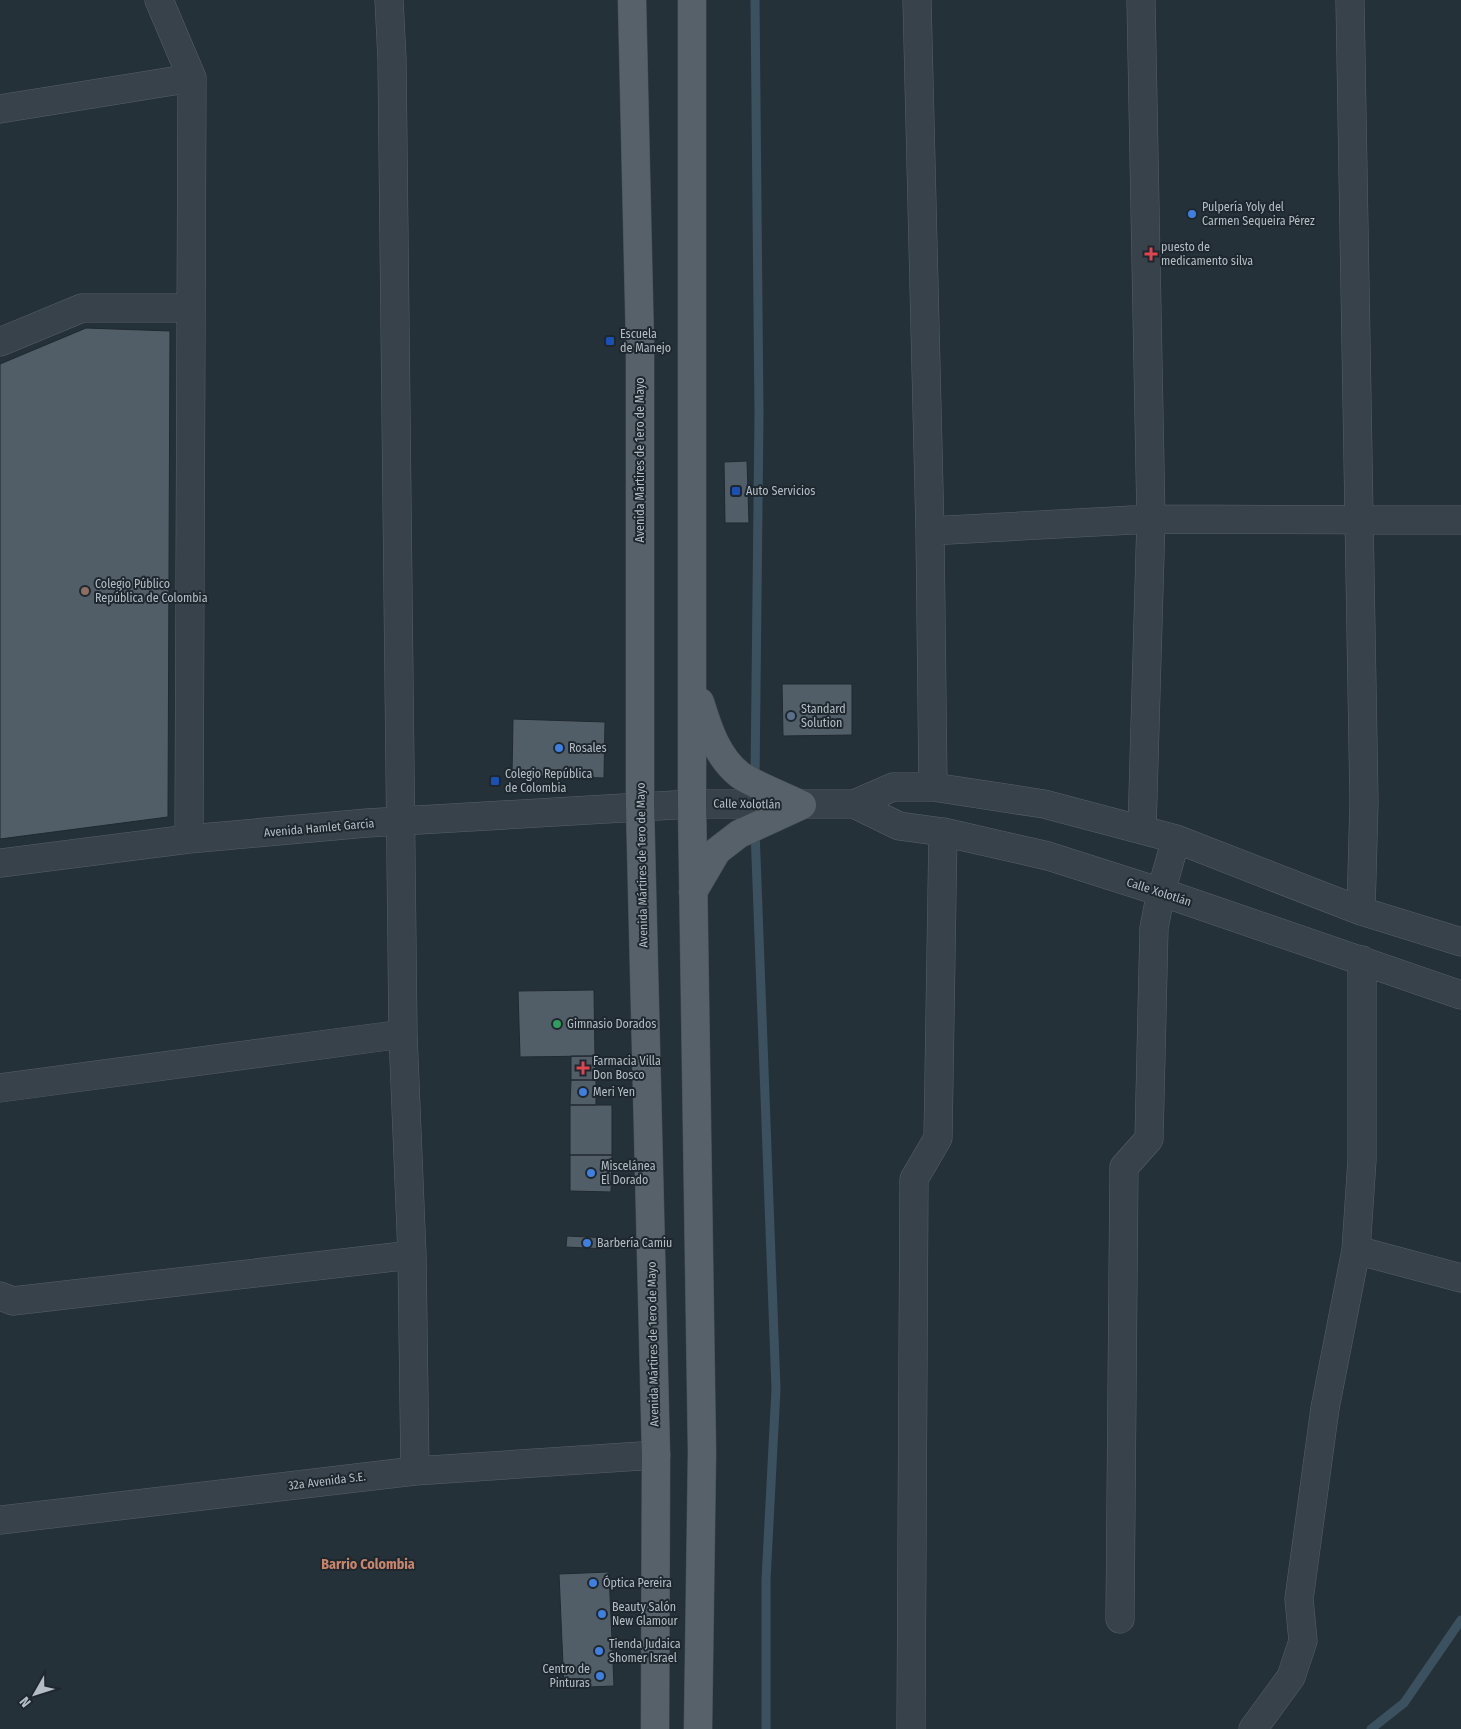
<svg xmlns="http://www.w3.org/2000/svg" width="1461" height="1729" viewBox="0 0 1461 1729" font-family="'Fira Sans Condensed',sans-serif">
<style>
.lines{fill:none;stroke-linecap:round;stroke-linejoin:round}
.stream{stroke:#3c5160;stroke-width:9}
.building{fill:#515d67;stroke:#202930}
.minor-casing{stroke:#576067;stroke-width:29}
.major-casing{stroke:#454e55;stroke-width:29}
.minor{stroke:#38424a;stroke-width:28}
.major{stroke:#576169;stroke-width:28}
.shop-dot{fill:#3f7fe0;stroke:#1e272e;stroke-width:2}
.health-dot{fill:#e0444e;stroke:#1e272e;stroke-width:2}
.transit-dot{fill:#1a4fb4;stroke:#1e272e;stroke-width:2}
.education-dot{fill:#8d6e63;stroke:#1e272e;stroke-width:2}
.service-dot{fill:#5c6f8a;stroke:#1e272e;stroke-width:2}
.leisure-dot{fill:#2e9e5b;stroke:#1e272e;stroke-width:2}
.labels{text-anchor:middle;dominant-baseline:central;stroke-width:4;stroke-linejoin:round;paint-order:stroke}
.poi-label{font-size:12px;fill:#b4bdc5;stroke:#1e272e;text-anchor:start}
.street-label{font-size:12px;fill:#b4bdc5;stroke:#1e272e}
.neighbourhood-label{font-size:14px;font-weight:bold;fill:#c8856c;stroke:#1e272e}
</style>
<rect width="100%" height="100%" fill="#253139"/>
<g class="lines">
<path class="stream" d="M755 0 759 414 755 780
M755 830 776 1389 766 1580V1729
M1371 1729 1404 1703 1461 1620"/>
</g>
<path class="building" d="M86 328 170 331 168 817 0 839V364Z
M747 461 749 523H725L724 462Z
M782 684H852V735L783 736Z
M513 719 605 722 604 778 512 775Z
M594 990 595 1056 520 1057 518 991Z
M571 1056H595L596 1080H571Z
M571 1080H596V1105H570Z
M570 1105H612V1155H570Z
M570 1155H612L611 1192 570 1191Z
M567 1236 608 1238 607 1249 566 1247Z
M609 1572 614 1686 564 1688 559 1574Z"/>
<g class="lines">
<g class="minor-casing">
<path id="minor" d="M159 0 192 78 189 839
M389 0 392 59 403 1034 412 1255 415 1471
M917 0 930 531 933 787
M1141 0 1151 519 1142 830
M1350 0 1364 802 1361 911
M0 109 192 78
M0 342 82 308H191
M930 531 1151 519 1461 520
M854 804 899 826 943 832 1048 856 1161 892 1461 995
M0 863 189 839 367 823 692 804H854L893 787H933L1044 804 1176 839 1361 911 1461 942
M0 1088 403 1034
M1356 1250 1461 1278
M0 1296 13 1301 412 1255
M0 1520 415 1471 656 1455
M1120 1619 1124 1167 1149 1139 1154 928 1161 892 1176 839
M911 1729 914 1179 938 1138 943 832
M1253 1729 1291 1677 1303 1641 1299 1599 1325 1408 1356 1250 1362 1160V960"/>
</g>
<g class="major-casing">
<path id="major" d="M632 0 640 345V806L656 1455 655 1729
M692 0V804L702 1452 698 1729
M700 702C708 728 717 757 740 775 754 785 786 797 802 805
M693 892 717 851 739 834 802 805"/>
</g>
<use href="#minor" class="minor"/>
<use href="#major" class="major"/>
</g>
<g class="shop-dot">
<circle cx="1192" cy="214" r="5"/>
<circle cx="559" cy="748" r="5"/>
<circle cx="583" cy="1092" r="5"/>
<circle cx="591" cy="1173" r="5"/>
<circle cx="587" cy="1243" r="5"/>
<circle cx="593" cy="1583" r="5"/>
<circle cx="602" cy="1614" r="5"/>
<circle cx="599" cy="1651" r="5"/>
<circle cx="600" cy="1676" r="5"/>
</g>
<g class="health-dot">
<path d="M1148.5 246.5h5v5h5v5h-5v5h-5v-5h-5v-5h5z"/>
<path d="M580.5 1060.5h5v5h5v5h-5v5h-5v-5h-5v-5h5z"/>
</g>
<g class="transit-dot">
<rect x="605" y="336" width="10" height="10" rx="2.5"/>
<rect x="731" y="486" width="10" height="10" rx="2.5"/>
<rect x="490" y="776" width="10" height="10" rx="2.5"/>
</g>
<circle class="education-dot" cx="85" cy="591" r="5"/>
<circle class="service-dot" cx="791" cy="716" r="5"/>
<circle class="leisure-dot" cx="557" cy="1024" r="5"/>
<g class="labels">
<g class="poi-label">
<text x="1202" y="207">Pulpería Yoly del<tspan x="1202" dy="14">Carmen Sequeira Pérez</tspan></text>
<text x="1161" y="247">puesto de<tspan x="1161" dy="14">medicamento silva</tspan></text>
<text x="620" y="334">Escuela<tspan x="620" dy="14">de Manejo</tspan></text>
<text x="746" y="491">Auto Servicios</text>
<text x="95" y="584">Colegio Público<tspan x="95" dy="14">República de Colombia</tspan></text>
<text x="801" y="709">Standard<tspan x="801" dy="14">Solution</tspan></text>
<text x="569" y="748">Rosales</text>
<text x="505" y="774">Colegio República<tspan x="505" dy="14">de Colombia</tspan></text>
<text x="567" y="1024">Gimnasio Dorados</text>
<text x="593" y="1061">Farmacia Villa<tspan x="593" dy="14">Don Bosco</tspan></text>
<text x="593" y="1092">Meri Yen</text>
<text x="601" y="1166">Miscelánea<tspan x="601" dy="14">El Dorado</tspan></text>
<text x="597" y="1243">Barbería Camiu</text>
<text x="603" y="1583">Óptica Pereira</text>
<text x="612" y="1607">Beauty Salón<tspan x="612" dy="14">New Glamour</tspan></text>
<text x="609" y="1644">Tienda Judaica<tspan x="609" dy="14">Shomer Israel</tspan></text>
<text x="590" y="1669" text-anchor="end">Centro de<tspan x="590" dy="14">Pinturas</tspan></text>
</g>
<g class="street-label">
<text transform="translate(640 460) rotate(-90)">Avenida Mártires de 1ero de Mayo</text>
<text transform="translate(747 804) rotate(1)">Calle Xolotlán</text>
<text transform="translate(319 828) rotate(-5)">Avenida Hamlet García</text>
<text transform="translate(642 865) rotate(-91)">Avenida Mártires de 1ero de Mayo</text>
<text transform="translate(1159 892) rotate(18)">Calle Xolotlán</text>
<text transform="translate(653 1344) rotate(-91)">Avenida Mártires de 1ero de Mayo</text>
<text transform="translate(327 1481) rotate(-7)">32a Avenida S.E.</text>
</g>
<g class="neighbourhood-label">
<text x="368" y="1564">Barrio Colombia</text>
</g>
</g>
<g transform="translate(35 1694) rotate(231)" stroke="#1e272e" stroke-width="4" paint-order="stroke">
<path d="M0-4L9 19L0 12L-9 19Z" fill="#b4bdc5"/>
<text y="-8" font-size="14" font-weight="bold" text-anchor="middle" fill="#b4bdc5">N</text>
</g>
</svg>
